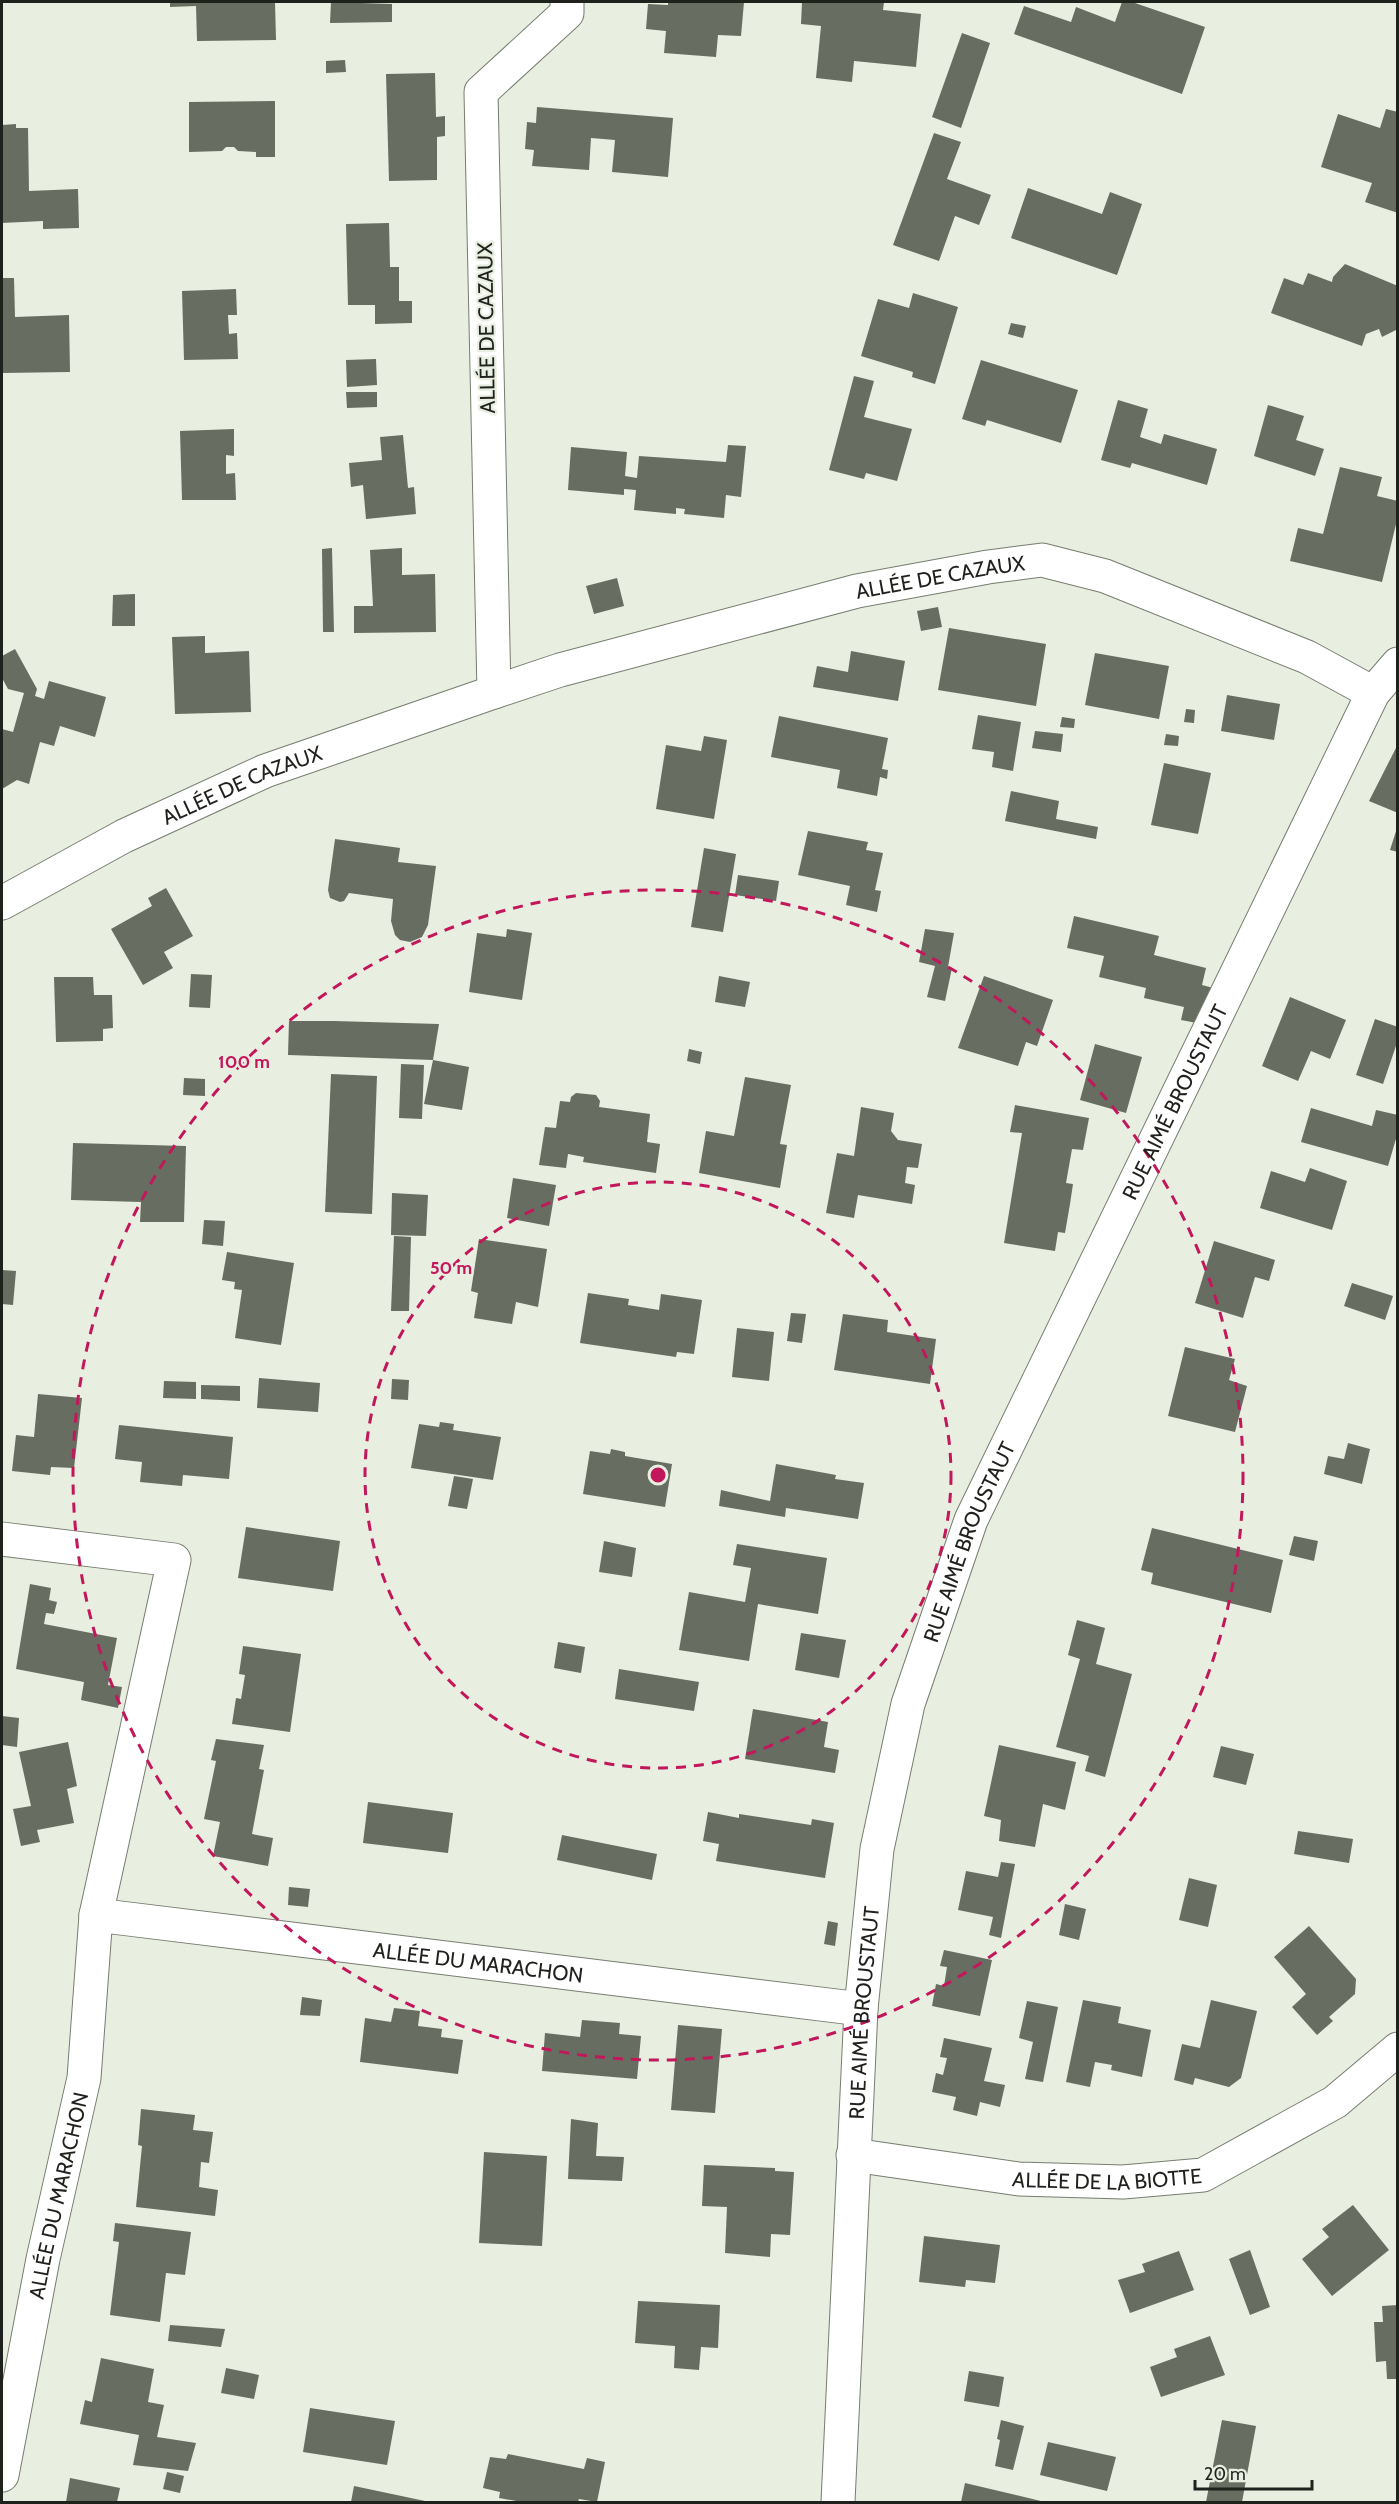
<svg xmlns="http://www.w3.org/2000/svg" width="1399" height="2504" viewBox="0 0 1399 2504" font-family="Cabin,sans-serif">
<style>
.building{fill:#676d60}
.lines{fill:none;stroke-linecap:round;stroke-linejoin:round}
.minor-casing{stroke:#777d70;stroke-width:35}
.minor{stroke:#fff;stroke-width:33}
.ring{fill:none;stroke:#c2185b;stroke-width:3;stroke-dasharray:10 8}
.labels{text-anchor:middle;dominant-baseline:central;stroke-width:4.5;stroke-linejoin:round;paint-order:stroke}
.street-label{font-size:21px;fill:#1f211c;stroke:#e8eee0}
.centre{fill:#c2185b;stroke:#e8eee0;stroke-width:3}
.ring-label{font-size:18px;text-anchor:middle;font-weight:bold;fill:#c2185b;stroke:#e8eee0;stroke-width:4.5;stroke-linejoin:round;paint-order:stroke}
</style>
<rect width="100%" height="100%" fill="#e8eee0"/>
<path class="building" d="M170 2H275L276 40 197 41 196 6 170 7Z
M331 2 392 4V22L330 23Z
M668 2H744L741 36 718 35 716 57 664 53 666 31 646 29 648 4 668 5Z
M802 2H884L883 10 921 14 916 67 854 61 852 82 816 78 821 26 801 24Z
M1122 2H1132L1205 27 1182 94 1014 34 1024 6 1071 22 1076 7 1115 22Z
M962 33 990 43 961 128 932 117Z
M345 60 346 72 326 73V61Z
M435 73 436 117 445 116V136L437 137V180L389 181 386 74Z
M275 101V157H256V152L238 151 234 147H226L222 151 189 152V102Z
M537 107 673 118 668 177 612 172 615 140 591 138 589 170 532 166 534 150 525 149 527 122 536 123Z
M1386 109 1398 112V213L1365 202 1372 183 1321 167 1338 114 1380 128Z
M16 124V128H28L29 191 78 189 79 228 43 229V221L2 223V125Z
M934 133 961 142 947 179 991 195 979 225 955 216 939 261 893 245Z
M1028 188 1102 214 1110 192 1142 204 1117 275 1011 238Z
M389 223 390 267H399V301H412V323L375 324V305H348L346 224Z
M1345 264 1398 286V329L1382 337 1379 329 1366 334 1362 346 1271 313 1284 278 1303 285 1308 273 1332 282 1333 277Z
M2 278H14L15 317 69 315 70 372 2 373Z
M236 289 237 315H228L229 334 237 333 238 359 184 360 182 291Z
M913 293 958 307 935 384 912 377 913 372 861 356 878 299 909 308Z
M1011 323 1026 326 1023 338 1008 334Z
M376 359 377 385 347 387 346 360Z
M981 360 1078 390 1061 443 987 420 985 426 962 419Z
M854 376 874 381 864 417 912 429 897 481 866 473 864 479 829 470Z
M346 392H377V407L347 408Z
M1118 400 1148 409 1140 437 1161 444 1164 434 1217 449 1207 485 1132 463 1130 468 1101 460Z
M1268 405 1304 416 1296 440 1324 449 1315 476 1254 456Z
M234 429V456L226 455V474L235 473 236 500H182L180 431Z
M403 435 408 488 414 487 416 514 366 519 363 485 351 487 349 463 382 460 380 437Z
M728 445 746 446 741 497 726 495 724 518 684 514 685 509 676 508V514L634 510 636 490 624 489V495L568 490 571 447 627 452 625 476 637 478 639 456 726 462Z
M1340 467 1382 477 1377 496 1398 501V516L1382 582 1290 561 1298 528 1323 534Z
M332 548 334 632H323L322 549Z
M402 548V575L435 574 436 632 354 633V606H373L370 550Z
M617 578 624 606 594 614 586 586Z
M135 594V626H112L113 595Z
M938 607 942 627 921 631 917 611Z
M949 628 1046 644 1036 706 938 690Z
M205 636V653L249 651 251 712 175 714 172 637Z
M15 649 37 689 35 696 44 699 49 681 106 697 95 737 60 726 54 746 40 742 29 784 17 780 2 789V729L13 732 24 693 8 689 2 678V656Z
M851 651 905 661 898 701 813 687 817 666 848 672Z
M1095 653 1169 666 1159 719 1085 705Z
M1227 695 1280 704 1274 740 1221 731Z
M1186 709 1195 710 1194 723 1184 722Z
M978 715 1021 722 1013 771 992 767 994 752 972 749Z
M779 716 888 738 882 769 888 770 887 779 880 777 877 796 837 788 840 770 771 757Z
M1062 717 1075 719 1074 728 1060 727Z
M1035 731 1063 734 1061 752 1032 748Z
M1166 734 1179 736 1178 746 1164 745Z
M704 736 727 740 714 819 656 809 666 745 701 751Z
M1398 744V813L1369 801Z
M1164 763 1211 773 1198 834 1151 825Z
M1011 791 1059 801 1056 819 1098 827 1096 839 1005 821Z
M1397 828H1398V852L1390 850Z
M808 831 868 842 866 850 883 853 875 890 881 891 877 912 846 905 850 886 798 875Z
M335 839 400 848 398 862 436 866 428 925 422 937 410 942 400 940 395 935 391 921 393 899 349 893 344 901 340 902 330 898 328 890Z
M704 848 736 854 723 932 691 927Z
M738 875 779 881 776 901 735 895Z
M166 888 193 936 164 952 173 968 143 985 111 929 152 906 148 898Z
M1074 916 1159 936 1154 955 1206 968 1202 985 1217 989 1197 1023 1181 1020 1184 1007 1144 998 1146 988 1099 977 1104 956 1067 948Z
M507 929 532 933 522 1000 469 992 477 933 506 937Z
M925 929 954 933 948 967 952 968 945 1001 927 997 935 966 919 962Z
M191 974 212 975 210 1008 189 1007Z
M719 976 750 982 745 1007 715 1002Z
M984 976 1053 1000 1037 1046 1026 1042 1018 1066 958 1048Z
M54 977H93L94 995H112L113 1028 103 1029V1041L56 1042Z
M1290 997 1346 1020 1330 1059 1311 1051 1298 1081 1262 1066Z
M1375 1019 1398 1027V1040L1383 1084 1356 1075Z
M289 1021H334L439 1024 433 1060 288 1055Z
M1095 1044 1142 1057 1126 1113 1080 1100Z
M689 1049 702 1052 700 1064 687 1061Z
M433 1060 469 1067 462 1110 424 1104Z
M401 1064 424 1065 422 1119 399 1118Z
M331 1074 377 1076 372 1214 325 1212Z
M745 1077 791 1085 780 1144 787 1145 780 1188 699 1173 706 1131 734 1136Z
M184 1078 205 1079V1096L183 1095Z
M576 1093 596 1095 600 1101 599 1107 650 1114 647 1142 660 1144 656 1173 583 1162 584 1157 568 1154 566 1168 539 1165 545 1127 556 1128 560 1101 570 1102 571 1097Z
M1015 1105 1089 1118 1083 1150 1072 1149 1066 1183 1073 1184 1070 1204 1065 1233 1058 1232 1055 1251 1004 1243 1022 1133 1010 1132Z
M861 1107 894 1113 891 1131 898 1140 922 1144 918 1168 907 1167 905 1183 915 1185 912 1204 858 1195 854 1218 826 1213 837 1153 854 1156Z
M1311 1108 1372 1126 1376 1110 1398 1115V1132L1388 1166 1301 1142Z
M73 1143 186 1146 184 1222H140L141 1202 71 1200Z
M1310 1168 1347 1181 1332 1230 1260 1208 1271 1171 1305 1182Z
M513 1178 556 1185 549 1226 507 1218Z
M392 1193 428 1195 426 1236 391 1235Z
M204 1220 225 1221 223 1246 202 1244Z
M394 1236 411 1237 409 1311H391Z
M479 1239 547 1249 538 1307 516 1302 512 1324 474 1318 478 1293 471 1291Z
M1214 1241 1275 1260 1269 1281 1255 1277 1243 1318 1195 1303Z
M227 1252 294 1263 281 1345 235 1338 242 1290 234 1289 235 1282 222 1280Z
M2 1270 16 1271 13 1305 2 1304Z
M1352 1283 1393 1296 1385 1320 1344 1306Z
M588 1293 629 1299 628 1305 659 1310 661 1294 702 1300 694 1354 677 1352 676 1357 580 1343Z
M791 1313 806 1314 802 1343 787 1341Z
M843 1314 888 1320 887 1332 936 1339 930 1384 834 1370Z
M737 1328 774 1332 769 1381 732 1377Z
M1185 1347 1235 1359 1229 1380 1247 1386 1235 1432 1168 1416Z
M259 1378 320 1383 318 1412 257 1408Z
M392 1379 409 1380 408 1400 391 1399Z
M164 1381 196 1382V1399L163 1398Z
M201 1385 240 1386V1401L201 1399Z
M38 1394 82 1398 74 1468 51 1467 50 1475 12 1471 16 1435 34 1437Z
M440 1422 454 1424 453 1430 501 1437 493 1480 411 1468 419 1424 439 1427Z
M119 1425 233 1437 229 1479 183 1475 182 1486 140 1482 142 1462 115 1459Z
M1348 1443 1370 1449 1362 1484 1324 1474 1328 1456 1344 1459Z
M611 1449 625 1452V1456L672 1464 665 1507 583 1494 590 1451 610 1454Z
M776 1464 836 1475 835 1479 864 1483 858 1519 786 1508 785 1517 719 1506 721 1490 770 1501Z
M454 1476 473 1479 467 1509 448 1506Z
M246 1527 340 1541 333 1591 238 1578Z
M1152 1528 1283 1560 1271 1613 1151 1584 1153 1573 1141 1570Z
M1294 1536 1318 1541 1314 1561 1289 1555Z
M604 1541 636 1548 632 1577 599 1572Z
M737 1544 827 1558 818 1614 758 1604 749 1661 679 1650 689 1592 745 1602 751 1568 733 1565Z
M30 1584 51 1588 49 1600 57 1602 54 1614 46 1613 44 1624 117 1638 108 1685 122 1687 118 1708 81 1700 84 1682 16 1669Z
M1077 1620 1105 1628 1096 1664 1132 1674 1105 1777 1085 1771 1089 1756 1056 1747 1080 1659 1068 1655Z
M801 1633 846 1640 839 1678 795 1670Z
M558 1642 585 1647 581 1673 554 1668Z
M243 1646 301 1654 290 1732 232 1724 236 1698 241 1699 245 1675 239 1674Z
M619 1669 699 1682 694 1711 615 1699Z
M753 1709 828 1722 824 1747 839 1750 835 1773 745 1759Z
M2 1716 19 1718 17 1747 2 1745Z
M216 1739 264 1745 259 1769 264 1770 252 1834 273 1838 268 1866 213 1856 220 1822 204 1819 216 1761 211 1760Z
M68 1742 77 1786 67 1789 74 1823 37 1830 40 1842 21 1846 13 1809 31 1806 19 1752Z
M999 1745 1076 1762 1065 1810 1043 1804 1035 1847 999 1841 1001 1820 984 1816Z
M1221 1746 1254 1754 1246 1785 1213 1777Z
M368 1802 453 1813 448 1853 363 1843Z
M708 1812 739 1818V1814L811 1825 812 1819 834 1823 825 1878 716 1861 719 1844 703 1841Z
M1298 1831 1353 1839 1349 1863 1294 1854Z
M562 1835 657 1854 652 1880 557 1860Z
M1001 1862 1015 1864 1001 1938 989 1935 993 1917 958 1910 966 1871 998 1877Z
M1189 1878 1217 1885 1208 1927 1179 1920Z
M289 1887 310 1889 308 1907 288 1905Z
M1065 1904 1086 1909 1079 1940 1059 1935Z
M828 1921 838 1923 835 1946 824 1944Z
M1309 1926 1356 1979 1355 1994 1329 2017 1333 2021 1317 2035 1292 2007 1306 1994 1274 1957Z
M944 1950 992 1960 980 2016 932 2006 936 1984 944 1986 947 1967 940 1966Z
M302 1997 322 2000 320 2016 300 2015Z
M1083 2000 1121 2007 1118 2023 1151 2030 1142 2077 1111 2070 1112 2065 1095 2062 1090 2087 1066 2082Z
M1211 2000 1257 2011 1241 2078 1229 2087 1195 2078 1193 2085 1174 2080 1182 2044 1200 2048Z
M1027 2001 1058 2007 1043 2082 1025 2079 1033 2042 1019 2038Z
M394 2008 420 2011 418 2026 442 2029 441 2037 463 2040 458 2074 360 2062 365 2018 391 2022Z
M582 2020 620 2023 619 2034 641 2036 637 2079 542 2071 545 2033 580 2037Z
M678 2025 722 2029 715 2113 671 2110Z
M944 2038 992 2048 984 2081 1005 2085 1000 2107 980 2102 977 2116 953 2110 956 2097 932 2092 936 2073 943 2075 947 2058 940 2057Z
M141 2109 195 2115 193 2130 213 2132 209 2163 201 2162 199 2187 218 2190 215 2216 136 2207 142 2146 138 2145Z
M571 2119 598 2123 596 2156 624 2157 622 2181 568 2179Z
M484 2152 547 2156 542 2246 479 2243Z
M704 2165 775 2168V2171L794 2172 790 2235 771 2234 770 2257 725 2253 727 2207 702 2206Z
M1353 2205 1389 2250 1332 2296 1302 2259 1329 2237 1322 2229Z
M115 2223 191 2232 185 2275 166 2273 160 2322 110 2315 119 2242 113 2241Z
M924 2236 1000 2245 995 2283 966 2280 965 2287 919 2282Z
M1250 2250 1270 2307 1250 2315 1229 2259Z
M1179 2251 1194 2290 1130 2313 1118 2280 1145 2272 1142 2264Z
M638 2301 720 2305 718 2348 701 2347 699 2370 674 2368 675 2346 635 2343Z
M1398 2305V2379H1387L1386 2361 1376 2362 1374 2322H1383L1382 2306Z
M170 2325 225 2329 221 2347 168 2341Z
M1210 2336 1225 2375 1161 2397 1150 2367 1177 2357 1174 2349Z
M101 2358 154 2369 148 2402 164 2405 157 2437 196 2443 188 2471 133 2465 139 2435 80 2424 85 2400 92 2402Z
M226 2368 259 2375 254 2399 221 2393Z
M969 2371 1004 2377 999 2407 964 2401Z
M310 2408 395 2421 387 2465 303 2452Z
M1001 2420 1024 2426 1013 2470 995 2466 1000 2440 997 2439Z
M1222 2420 1256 2426 1242 2502H1206Z
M1048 2442 1116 2457 1107 2491 1040 2475Z
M508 2454 584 2469 587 2458 605 2462 597 2502 579 2499 578 2502H522L499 2498 500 2492 483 2488 490 2457 506 2459Z
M167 2472 184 2476 180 2493 163 2489Z
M70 2478 120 2488 117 2502H66Z
M965 2483 1045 2502H961Z
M354 2486 425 2501V2502H351Z"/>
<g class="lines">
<g class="minor-casing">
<g id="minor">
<path d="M494 692 481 92 567 13V2"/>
<path id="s1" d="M2 903 124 836 265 771 494 692 560 670 857 591 988 567 1042 560 1105 576 1307 657 1373 693"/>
<path d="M2 1539 174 1560 96 1915"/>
<path id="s2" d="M853 2155 1019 2179 1123 2182 1203 2175 1335 2102 1398 2049"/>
<path id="s3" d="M2 2475 43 2259 84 2078 96 1915 861 2009"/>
<path id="s4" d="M838 2502 861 2009 877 1849 908 1704 971 1520 1373 693 1398 664"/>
</g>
</g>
<use href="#minor" class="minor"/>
</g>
<g class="ring">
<circle cx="658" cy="1475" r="293"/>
<circle cx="658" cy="1475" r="585"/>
</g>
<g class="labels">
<g class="street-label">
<text transform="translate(486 328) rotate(-91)">ALLÉE DE CAZAUX</text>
<text stroke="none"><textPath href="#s1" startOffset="998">ALLÉE DE CAZAUX</textPath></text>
<text stroke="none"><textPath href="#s1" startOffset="268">ALLÉE DE CAZAUX</textPath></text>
<text stroke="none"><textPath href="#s4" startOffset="1462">RUE AIMÉ BROUSTAUT</textPath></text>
<text stroke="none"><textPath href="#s4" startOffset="976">RUE AIMÉ BROUSTAUT</textPath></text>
<text stroke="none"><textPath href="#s3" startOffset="954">ALLÉE DU MARACHON</textPath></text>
<text stroke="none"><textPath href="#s4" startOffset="490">RUE AIMÉ BROUSTAUT</textPath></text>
<text stroke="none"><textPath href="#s2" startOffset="256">ALLÉE DE LA BIOTTE</textPath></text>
<text stroke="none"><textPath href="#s3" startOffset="285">ALLÉE DU MARACHON</textPath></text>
</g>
</g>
<circle cx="658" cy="1475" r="9" class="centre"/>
<g class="ring-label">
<text x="244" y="1068">100 m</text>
<text x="451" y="1274">50 m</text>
</g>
<rect width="1399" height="2504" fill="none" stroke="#1f211c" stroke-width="6"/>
<path d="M1195 2480v9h117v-9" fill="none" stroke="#1f211c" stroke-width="3"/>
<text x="1204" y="2480" font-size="18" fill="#1f211c" stroke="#e8eee0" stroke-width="4.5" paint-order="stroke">20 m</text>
</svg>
